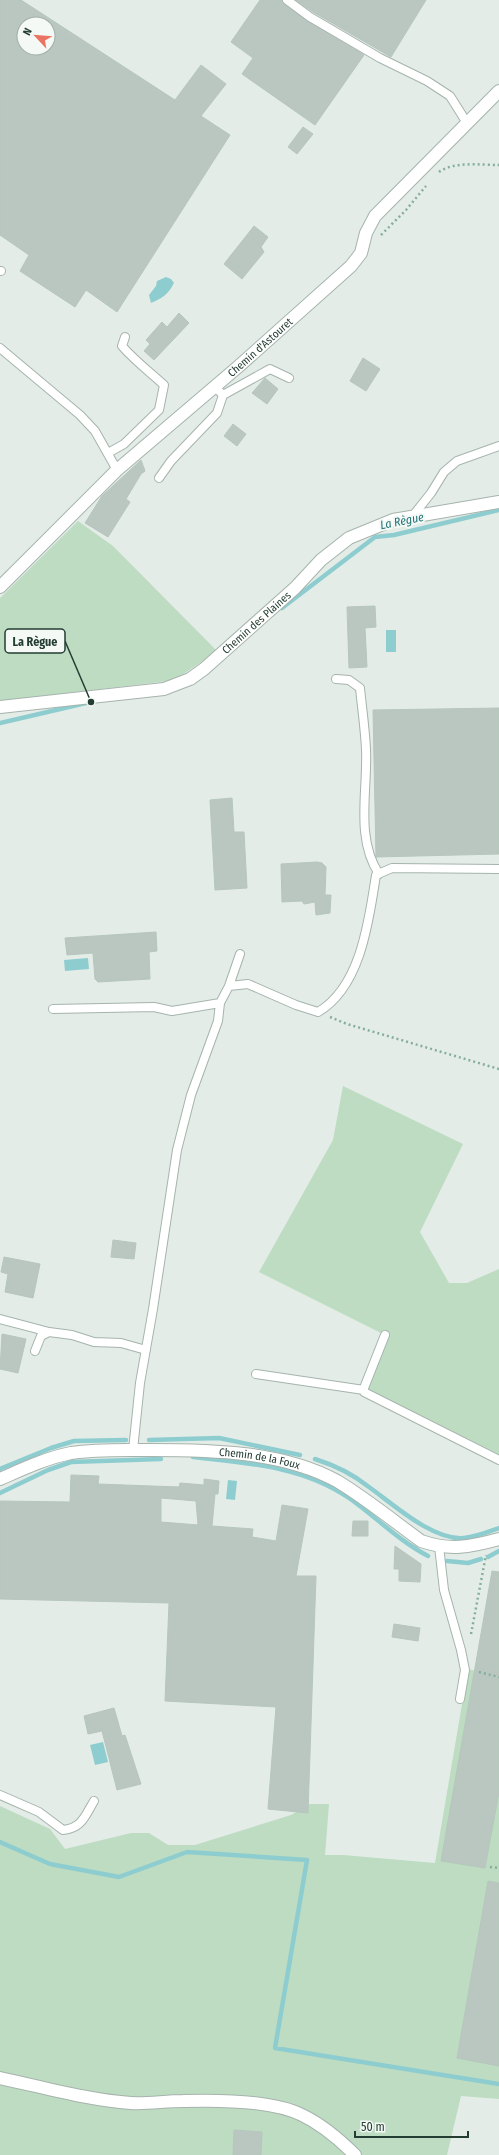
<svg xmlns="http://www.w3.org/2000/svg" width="499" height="2155" viewBox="0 0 499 2155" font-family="'Fira Sans Condensed',sans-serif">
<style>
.green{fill:#bddcc2}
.water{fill:#8ecdcf}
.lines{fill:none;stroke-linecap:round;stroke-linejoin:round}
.stream{stroke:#8ecdcf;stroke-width:4.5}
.building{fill:#b9c7c0;stroke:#b6c6bd;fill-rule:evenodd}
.lane-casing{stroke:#a6b4ad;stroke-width:10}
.street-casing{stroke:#a6b4ad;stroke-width:14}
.path{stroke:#85af9c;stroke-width:2.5;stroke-dasharray:2 3;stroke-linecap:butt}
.lane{stroke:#fff;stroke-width:8}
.street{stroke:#fff;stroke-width:12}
.labels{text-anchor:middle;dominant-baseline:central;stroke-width:4;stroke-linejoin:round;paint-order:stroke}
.street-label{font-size:11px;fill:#243d33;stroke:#f4f9f6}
.water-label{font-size:12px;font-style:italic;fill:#207377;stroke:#f4f9f6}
.leader{fill:none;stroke:#243d33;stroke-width:1.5}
.callout-dot{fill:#243d33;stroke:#f4f9f6;stroke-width:1.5}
.callout{fill:#f4f9f6;stroke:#243d33;stroke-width:1.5}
.callout-label{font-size:12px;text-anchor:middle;font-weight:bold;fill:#243d33}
</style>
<rect width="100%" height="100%" fill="#e3ece7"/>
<path class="green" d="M78 521 113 546 217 651 182 675 168 681 0 701V598Z
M343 1086 463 1144 420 1232 449 1283H467L499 1269V1457L364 1392 385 1335 259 1272 333 1140Z
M468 1669 499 1677V2099L461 2096 447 2155H0V1806L50 1829 65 1849 131 1833H149L168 1845H195L291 1815 310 1804H329L325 1855H343L435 1863Z"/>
<path class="water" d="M166 277 171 279 174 283C168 295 162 298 151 303L149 295 156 286 157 281Z
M386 630H396V652H386Z
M88 958 89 969 65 971 64 960Z
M228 1480 237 1481 235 1500 226 1499Z
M103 1742 108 1762 95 1765 90 1745Z"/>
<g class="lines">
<path class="stream" d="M282 608 375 537 394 535 499 510
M0 723 86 703
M149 1440 219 1438 300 1455
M193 1457C247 1463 303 1466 349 1498 376 1517 399 1541 428 1556
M315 1459C334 1465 354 1475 369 1487 393 1504 433 1541 464 1538 476 1537 488 1532 499 1528
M0 1469 51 1448 74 1441 126 1440
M0 1493 48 1470 71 1462 161 1459
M488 1557 499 1551
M447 1561 468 1563 481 1559
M0 1842 50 1864 119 1877 187 1852 307 1860 275 2048 499 2084"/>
</g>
<path class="building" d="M0 0H21L175 100 201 65 226 84 201 116 230 135 117 312 86 290 75 307 20 271 29 255 0 235ZM24 24H48V48H24Z
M260 0H282L284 4 307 21 364 55 315 125 242 74 253 58 231 42Z
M296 0H426L391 57 313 12Z
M303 127 313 134 297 154 288 147Z
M254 226 268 237 261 247 264 252 242 279 224 264Z
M179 313 189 323 154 360 144 351 150 344 146 340 162 322 167 327Z
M363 358 380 369 366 391 350 381Z
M265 378 278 389 267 404 252 393Z
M233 424 246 434 237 446 224 436Z
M141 460 145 471 141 474 126 499 130 502 108 537 85 523 102 496Z
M375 606 376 627 365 628 367 667 349 668 347 607Z
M499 708V854L376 857 373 710Z
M232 798 234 832H244L247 888 215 890 210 800Z
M317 862 322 863 326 867 325 895H331L330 913 316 915 315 902 304 904 302 901 282 902 281 864Z
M156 932 157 951 149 952 150 979 98 982 95 979 93 953 67 955 65 938Z
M113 1240 136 1243 134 1259 111 1257Z
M4 1257 40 1264 33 1298 5 1292 8 1274 1 1272Z
M2 1334 26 1339 18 1373 0 1369Z
M71 1475 99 1476 98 1484 179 1487 180 1483 204 1485V1479L219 1481 218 1494H215L212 1526 253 1529 252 1537 276 1541 282 1505 308 1509 296 1576H316L308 1813 268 1809 276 1707 165 1701 169 1603 0 1599V1501L70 1502ZM161 1498 196 1501 198 1525 161 1522Z
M353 1521H368V1536H352Z
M395 1546 421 1564 420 1582 399 1581V1569H394Z
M492 1571 499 1572V1792L485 1868 441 1861Z
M394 1624 420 1628 418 1641 392 1637Z
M114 1708 122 1736 125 1735 141 1784 117 1790 102 1731 88 1734 84 1716Z
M488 1881 499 1883V2066L457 2058Z
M234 2130 262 2132 261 2155H233Z"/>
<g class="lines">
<g class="lane-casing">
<path id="lane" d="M287 0 310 17 380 58 427 81 450 96 467 123
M0 271H1
M0 348 80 415 95 431 117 470
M223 395 270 369 289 378
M108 453 124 444 159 410 164 385C150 372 135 361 122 346L125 337
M159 478 171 461 217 413 223 395 215 387
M412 517 431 493 444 472 457 461 499 446
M336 679 349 680 360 688C362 708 365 729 366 749 368 790 355 838 379 874
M229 986 248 984 296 1005 318 1012C361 987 369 920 376 875L392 868 499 869
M53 1009 154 1007 172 1011 220 1003
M0 1319 49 1332
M385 1335 364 1388V1392L499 1460
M35 1351 41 1336 49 1332 72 1335 94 1342 121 1343 146 1350
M256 1374 364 1390
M133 1450 140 1383 153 1309 177 1150 191 1095 218 1021 220 1003 229 986 240 954
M439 1546 444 1590 461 1650 465 1670 460 1699
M0 1795 39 1812 63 1830C82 1828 85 1816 94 1801"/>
</g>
<g class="street-casing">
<g id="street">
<path id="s1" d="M0 587 117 470 239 366 351 266 361 253 366 233 375 216 499 91"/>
<path id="s2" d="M0 707 164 689 190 679 204 669 295 588 321 560 349 538 393 520 499 502"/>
<path id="s3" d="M0 1479C23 1469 46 1458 71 1453 97 1449 124 1450 150 1450 211 1450 282 1451 337 1481 364 1497 395 1522 421 1541 450 1551 470 1547 499 1539"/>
<path d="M0 2078C43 2087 87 2100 131 2103 148 2104 165 2101 183 2101 216 2100 272 2100 302 2115 323 2125 339 2139 355 2155"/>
</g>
</g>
<path class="path" d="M439 172C454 161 481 165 499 165
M381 235 406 210 426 186
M330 1017 347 1024 499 1069
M471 1634 486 1555
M479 1672 499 1677
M490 1867 499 1868"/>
<use href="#lane" class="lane"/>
<use href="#street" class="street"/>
</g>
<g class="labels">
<g class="street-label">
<text stroke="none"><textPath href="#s1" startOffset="354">Chemin d'Astouret</textPath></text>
<text stroke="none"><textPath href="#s2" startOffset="280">Chemin des Plaines</textPath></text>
<text stroke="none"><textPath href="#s3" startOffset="265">Chemin de la Foux</textPath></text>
</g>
<g class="water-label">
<text transform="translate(402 521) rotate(-11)">La Règue</text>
</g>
</g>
<path class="leader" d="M91 702L65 641"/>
<circle class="callout-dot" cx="91" cy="702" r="4"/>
<rect class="callout" x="5" y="629" width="60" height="24" rx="4"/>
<g class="callout-label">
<text x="35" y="646">La Règue</text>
</g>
<g transform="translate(36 36) rotate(296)"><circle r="19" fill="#f4f9f6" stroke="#a1aea8"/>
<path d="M0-3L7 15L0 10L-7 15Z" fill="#eb7362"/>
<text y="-6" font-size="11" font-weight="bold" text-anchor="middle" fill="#243d33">N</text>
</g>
<path d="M355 2131v6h113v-6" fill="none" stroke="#243d33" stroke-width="2"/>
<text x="361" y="2131" font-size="12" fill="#243d33" stroke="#f4f9f6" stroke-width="3" paint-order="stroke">50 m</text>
</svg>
